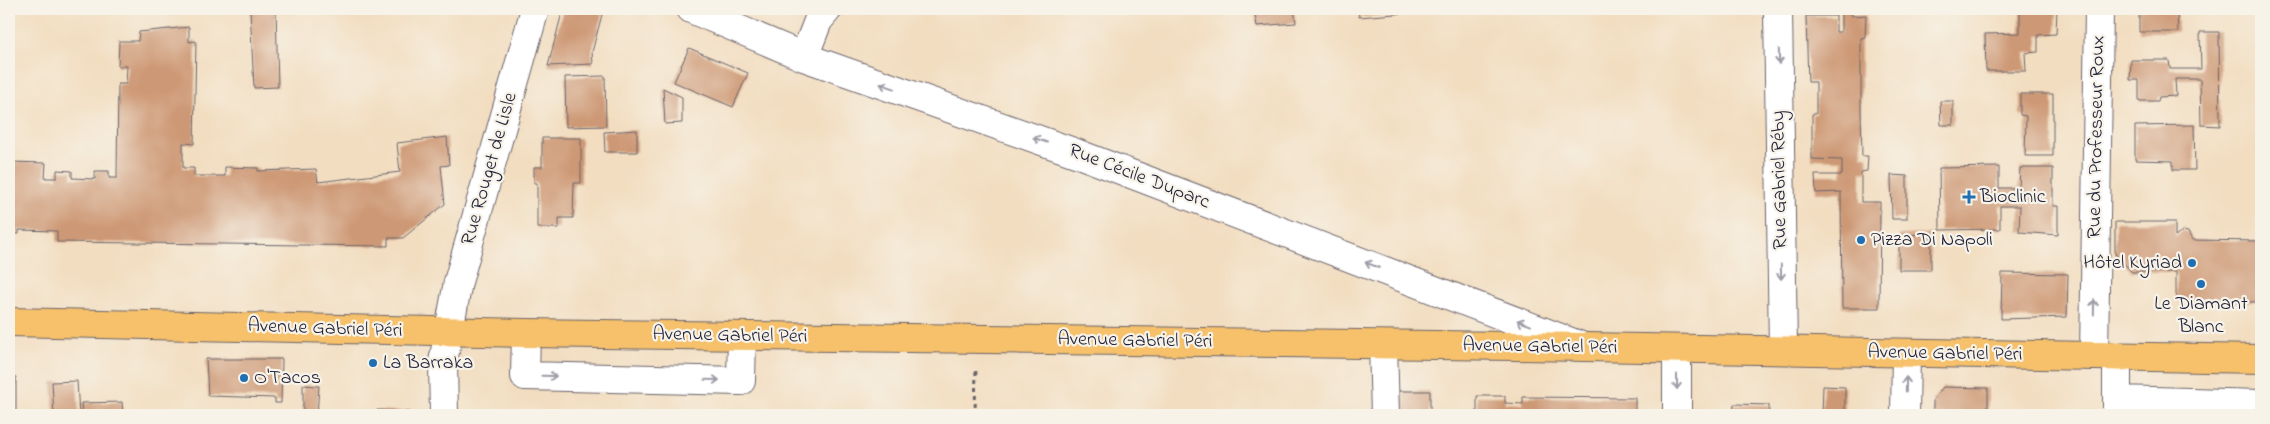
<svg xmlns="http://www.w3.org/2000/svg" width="2270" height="424" viewBox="0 0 2270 424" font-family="'Indie Flower',sans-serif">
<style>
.building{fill:#cd9875}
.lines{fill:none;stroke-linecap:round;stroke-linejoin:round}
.minor-casing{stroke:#6b636a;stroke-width:30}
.major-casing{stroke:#6b636a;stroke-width:30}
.path{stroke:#6b636a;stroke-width:3;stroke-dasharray:4 4;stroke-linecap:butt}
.minor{stroke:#fff;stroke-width:28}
.major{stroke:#f6c16b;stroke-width:28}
.oneway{stroke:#9c9ca7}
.poi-dot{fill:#1f6fb2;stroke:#f7f3e8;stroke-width:2}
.labels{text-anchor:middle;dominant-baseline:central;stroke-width:4.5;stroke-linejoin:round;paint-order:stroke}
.street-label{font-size:20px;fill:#22223b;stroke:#f7f3e8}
.poi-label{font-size:20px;fill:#22223b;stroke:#f7f3e8;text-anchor:start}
</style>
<rect width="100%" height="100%" fill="#f7f3e8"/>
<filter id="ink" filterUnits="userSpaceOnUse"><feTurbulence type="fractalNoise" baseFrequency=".02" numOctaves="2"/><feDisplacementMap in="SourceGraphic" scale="10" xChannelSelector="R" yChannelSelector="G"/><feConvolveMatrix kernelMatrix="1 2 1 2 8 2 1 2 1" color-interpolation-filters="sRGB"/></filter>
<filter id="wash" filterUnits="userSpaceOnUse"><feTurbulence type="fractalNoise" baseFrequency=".0096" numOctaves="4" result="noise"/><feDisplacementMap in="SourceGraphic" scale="20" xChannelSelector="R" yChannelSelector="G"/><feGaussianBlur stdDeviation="1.12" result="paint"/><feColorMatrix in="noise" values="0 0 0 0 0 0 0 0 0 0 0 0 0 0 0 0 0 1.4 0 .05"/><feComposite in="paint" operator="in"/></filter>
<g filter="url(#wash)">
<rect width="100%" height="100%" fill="#f2ddc0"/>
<g id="blocks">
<path class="building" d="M250 9H276L278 87 254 88Z
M563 9H613L612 14 603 11 592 52 593 64 548 66Z
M1254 9H1294L1296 23 1257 26Z
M1358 9H1406L1407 13 1359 17Z
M1841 9H1851L1852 16 1866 15 1865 37 1861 38V112L1862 156H1868L1867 171 1861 172V202H1880L1879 308H1842L1841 192 1816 193 1815 175H1842V160L1812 159V114H1816V82H1808L1806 16H1836V32H1841Z
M2020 9H2057L2056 34 2038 35V52L2025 53 2026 71H1986L1985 34 2020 33Z
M2139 9H2177L2178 32H2139Z
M2219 9H2261V13H2219Z
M189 27V42L196 41 194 144 183 143V168H194V176H225V167L258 168V171L316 169 318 182 400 172 397 143 447 137 449 165 441 166 445 204 403 238H388V246L57 242V231L19 230V234L9 233 10 162 46 163 45 178H57V170L72 171V178L95 179V171H109V178H117L118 84H126L127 66H118L119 41H138L139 32Z
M2200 32H2219L2220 126 2201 125 2200 79H2175L2176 96 2159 97 2158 101H2139V80H2130L2131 60H2169L2170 69H2201Z
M689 48 748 73 733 107 674 82Z
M605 76 606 126 566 127 565 77Z
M663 88 682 97V123L665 124Z
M2020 94H2053V156H2025L2026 116 2020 115Z
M1940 101H1953V125H1941Z
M2194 125 2195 170H2173V161L2135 160V126Z
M637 130V152H605L604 132Z
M542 138H581V183H574L573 218H559V228H537V183H534V167H542Z
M1999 167V188H2019L2020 168H2053V206H2058V235L2019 232 2020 206H2000V229L1940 230 1939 168Z
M1891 175 1907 176V219H1892Z
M2115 222H2175V237L2183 231 2188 232 2192 240 2261 241V302L2176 301V272H2132L2115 254Z
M1931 234V270H1899V235Z
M2002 273 2068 274 2067 317 2001 319Z
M206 359H282L281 403H275V398L208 396Z
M9 377H16V415H9Z
M77 381 79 415H54L52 382Z
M303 385 319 386 317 415H303Z
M1823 386 1845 387V415H1822Z
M1943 387 1988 388V415H1933V400Z
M1397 391H1430V415H1397Z
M1477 396H1505V403L1523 404V397L1635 398V415H1477Z
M122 402 123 415H82L81 403Z
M1734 404 1769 405V415H1733Z
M377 410 410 412V415H377Z"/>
</g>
</g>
<g filter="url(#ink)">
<use href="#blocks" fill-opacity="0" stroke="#6b636a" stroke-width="1"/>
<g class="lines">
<g class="minor-casing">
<path id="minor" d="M691 9 804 57 1076 153 1584 347
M1778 9 1783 350
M804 57 818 21 828 9
M526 333 525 376 741 381 742 336
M1383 345 1385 415
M1677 349V415
M2094 356 2099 9
M2117 400 2261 404
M444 415 443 362 458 282 535 9
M1905 415 1906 353
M2117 415V356"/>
</g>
<g class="major-casing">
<path id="major" d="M9 322 526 333 1586 347 2261 359"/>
</g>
<path class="path" d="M975 415 976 367"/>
<use href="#minor" class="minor"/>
<use href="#major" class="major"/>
</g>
<defs><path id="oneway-shaft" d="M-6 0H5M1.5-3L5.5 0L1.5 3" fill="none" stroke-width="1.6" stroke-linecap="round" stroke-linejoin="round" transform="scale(1.25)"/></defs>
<g class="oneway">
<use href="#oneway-shaft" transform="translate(1779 57) rotate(89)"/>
<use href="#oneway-shaft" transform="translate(887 86) rotate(-161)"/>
<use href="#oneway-shaft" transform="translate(1040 140) rotate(-161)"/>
<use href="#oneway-shaft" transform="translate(1372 265) rotate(-159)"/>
<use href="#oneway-shaft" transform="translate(1781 272) rotate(89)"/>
<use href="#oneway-shaft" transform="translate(2094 307) rotate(-89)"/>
<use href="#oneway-shaft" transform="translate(1524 323) rotate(-159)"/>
<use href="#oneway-shaft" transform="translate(549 376) rotate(1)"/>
<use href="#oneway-shaft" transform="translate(712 380) rotate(1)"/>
<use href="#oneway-shaft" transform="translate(1677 382) rotate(90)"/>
<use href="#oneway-shaft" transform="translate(1906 384) rotate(-89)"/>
</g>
</g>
<g class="poi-dot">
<path d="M1966.5 189.5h5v5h5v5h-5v5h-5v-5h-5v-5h5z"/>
<circle cx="1861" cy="240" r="5"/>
<circle cx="2192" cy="263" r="5"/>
<circle cx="2201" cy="284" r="5"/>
<circle cx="373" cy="363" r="5"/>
<circle cx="244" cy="378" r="5"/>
</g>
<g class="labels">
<g class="street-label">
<text transform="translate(2097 137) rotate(-89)">Rue du Professeur Roux</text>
<text transform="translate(490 169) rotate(-74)">Rue Rouget de Lisle</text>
<text transform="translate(1139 177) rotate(21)">Rue Cécile Duparc</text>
<text transform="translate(1780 180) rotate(-91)">Rue Gabriel Réby</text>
<text transform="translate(325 329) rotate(2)">Avenue Gabriel Péri</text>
<text transform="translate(730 336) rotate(1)">Avenue Gabriel Péri</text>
<text transform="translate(1135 341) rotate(1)">Avenue Gabriel Péri</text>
<text transform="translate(1540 347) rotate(1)">Avenue Gabriel Péri</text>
<text transform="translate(1945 354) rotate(1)">Avenue Gabriel Péri</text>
</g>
<g class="poi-label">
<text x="1980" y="197">Bioclinic</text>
<text x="1871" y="240">Pizza Di Napoli</text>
<text x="2182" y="263" text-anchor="end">Hôtel Kyriad</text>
<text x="2201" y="304" text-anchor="middle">Le Diamant<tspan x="2201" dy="23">Blanc</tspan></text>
<text x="383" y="363">La Barraka</text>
<text x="254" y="378">O'Tacos</text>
</g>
</g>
<rect width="2270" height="424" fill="none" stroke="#f7f3e8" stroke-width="30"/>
</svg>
